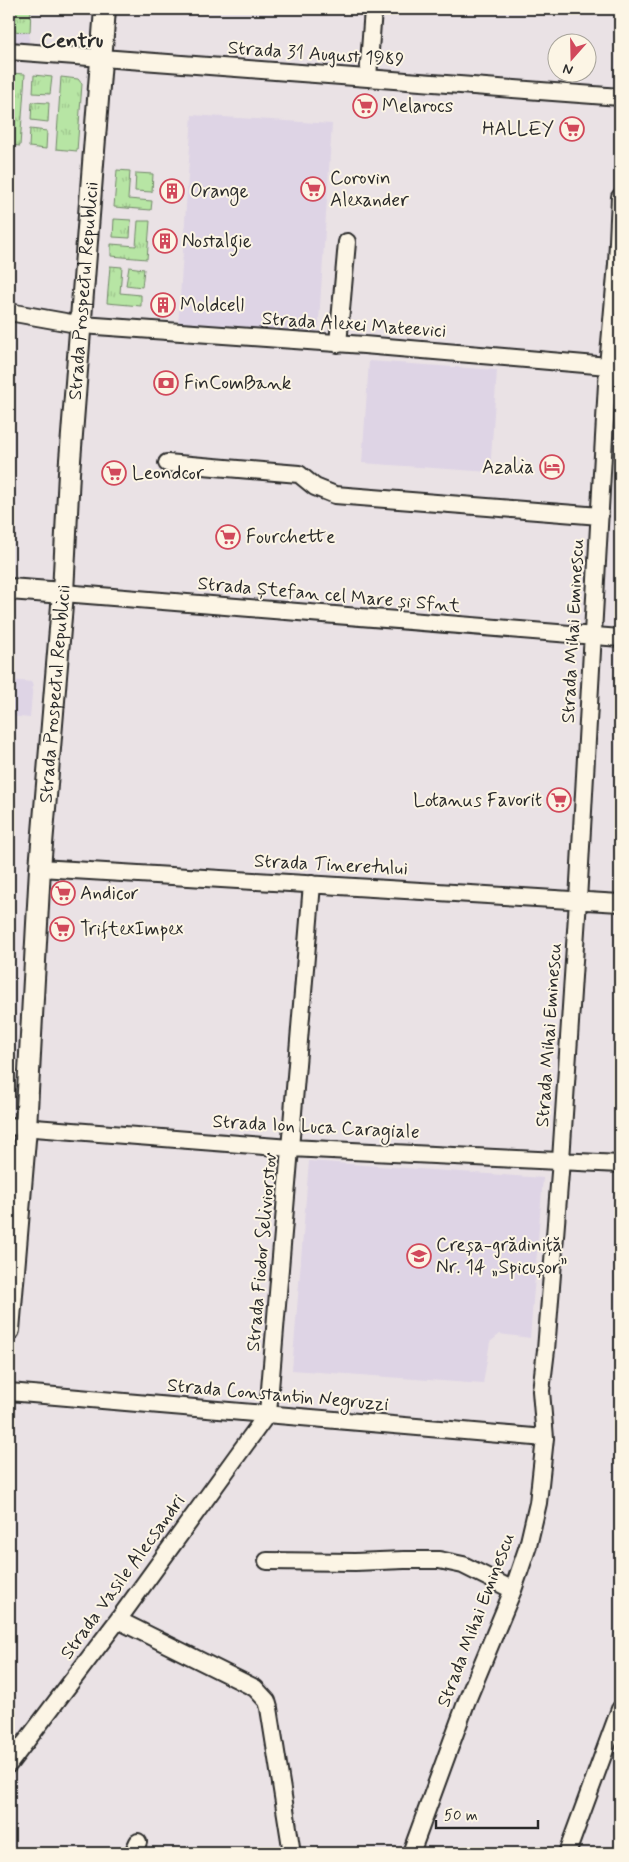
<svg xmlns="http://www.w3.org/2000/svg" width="629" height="1862" viewBox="0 0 629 1862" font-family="Mynerve,sans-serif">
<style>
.built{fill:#ded4e5}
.grass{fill:url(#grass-tufts);stroke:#718868}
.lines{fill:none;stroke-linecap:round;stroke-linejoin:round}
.minor-casing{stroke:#2b2b2b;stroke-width:20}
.major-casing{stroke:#2b2b2b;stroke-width:24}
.minor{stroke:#fcf5e5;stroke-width:16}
.major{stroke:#fcf5e5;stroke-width:20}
.labels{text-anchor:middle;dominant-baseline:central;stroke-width:4;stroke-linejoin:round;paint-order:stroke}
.street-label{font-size:19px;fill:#2b2b2b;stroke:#fcf5e5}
.poi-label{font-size:19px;fill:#2b2b2b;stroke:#fcf5e5;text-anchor:start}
.quarter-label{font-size:21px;font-weight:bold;fill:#2b2b2b;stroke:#fcf5e5}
</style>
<defs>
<pattern id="grass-tufts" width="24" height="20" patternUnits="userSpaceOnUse" patternTransform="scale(1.25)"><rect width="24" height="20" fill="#b7e5a4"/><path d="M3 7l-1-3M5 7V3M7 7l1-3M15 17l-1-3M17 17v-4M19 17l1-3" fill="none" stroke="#9ec58d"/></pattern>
</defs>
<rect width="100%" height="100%" fill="#eae2e5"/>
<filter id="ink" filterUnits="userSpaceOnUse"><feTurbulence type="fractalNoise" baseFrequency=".02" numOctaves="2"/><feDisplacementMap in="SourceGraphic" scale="10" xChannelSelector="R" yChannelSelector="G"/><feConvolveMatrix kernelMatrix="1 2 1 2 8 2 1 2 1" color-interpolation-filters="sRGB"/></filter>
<g filter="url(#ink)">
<path class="built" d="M9 9H31L29 44 9 42Z
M192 115 332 124 318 336 178 327Z
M369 361 497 370 490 472 362 463Z
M9 680 33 682 30 718 9 716Z
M309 1161 543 1178 530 1338 500 1334 490 1342 483 1384 292 1370Z"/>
<path class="grass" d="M9 9H31L30 32 9 31Z
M9 73 25 74 20 146 9 145Z
M34 75 52 77 50 94 33 93Z
M61 77 78 79 82 84 77 151 56 149Z
M32 102 49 103 48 122 31 120Z
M30 129 47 131 46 149 29 147Z
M117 170 130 171 128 199 152 201 151 210 114 207Z
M136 173 153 174 152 192 135 191Z
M114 219 131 220 130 238 113 237Z
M138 221H150L147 259 111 256V244L136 246Z
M110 266 122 267 120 293 141 295V306L107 303Z
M129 267 144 269 142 287 126 285Z"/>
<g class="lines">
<g class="minor-casing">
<path id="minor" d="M9 51 620 97
M368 78 373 9
M9 312 82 325 364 345 608 366
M338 344 347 242
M167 463 299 474 315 487 335 495 600 516
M63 593 620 638
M40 868 620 903
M9 1126 290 1148 620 1164
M9 1392 545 1438
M267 1561 355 1562 404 1560H439L463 1565 513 1590
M118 1620 255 1688 267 1701 269 1708 292 1853
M9 1764 118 1620 268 1413 312 884
M133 1853 138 1842
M411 1853 466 1703 513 1590 528 1546 538 1503 545 1438 541 1391 546 1350 561 1160 578 900 608 366 617 264 620 197
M567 1853 620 1709"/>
</g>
<g class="major-casing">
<g id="major">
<path d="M9 589 63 593"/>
<path id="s1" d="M9 1330 26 1128 40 868 63 593 69 473 105 9"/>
</g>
</g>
<use href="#minor" class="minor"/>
<use href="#major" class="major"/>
</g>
</g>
<defs>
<g id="supermarket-ring" transform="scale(1.25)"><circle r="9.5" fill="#fcf5e5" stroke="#d1495b" stroke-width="1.5"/><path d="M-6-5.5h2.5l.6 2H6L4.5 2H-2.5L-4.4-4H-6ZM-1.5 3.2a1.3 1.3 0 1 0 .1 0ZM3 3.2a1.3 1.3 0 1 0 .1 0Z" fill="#d1495b"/></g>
<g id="building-ring" transform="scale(1.25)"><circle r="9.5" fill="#fcf5e5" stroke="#d1495b" stroke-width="1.5"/><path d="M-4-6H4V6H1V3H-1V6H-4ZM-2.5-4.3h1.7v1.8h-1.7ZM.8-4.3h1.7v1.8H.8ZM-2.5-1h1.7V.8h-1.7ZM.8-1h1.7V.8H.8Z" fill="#d1495b"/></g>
<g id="bank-ring" transform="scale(1.25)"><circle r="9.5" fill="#fcf5e5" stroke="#d1495b" stroke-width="1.5"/><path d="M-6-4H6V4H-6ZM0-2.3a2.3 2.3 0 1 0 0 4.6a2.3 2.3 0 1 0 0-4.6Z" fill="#d1495b"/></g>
<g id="hotel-ring" transform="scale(1.25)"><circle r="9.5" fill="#fcf5e5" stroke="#d1495b" stroke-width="1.5"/><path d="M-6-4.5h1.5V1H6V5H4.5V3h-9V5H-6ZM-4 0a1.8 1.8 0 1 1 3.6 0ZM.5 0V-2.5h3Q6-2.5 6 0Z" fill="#d1495b"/></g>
<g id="school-ring" transform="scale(1.25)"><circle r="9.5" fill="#fcf5e5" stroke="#d1495b" stroke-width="1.5"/><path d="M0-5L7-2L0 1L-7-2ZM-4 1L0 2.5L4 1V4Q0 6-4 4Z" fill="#d1495b"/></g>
</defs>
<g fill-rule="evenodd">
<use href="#supermarket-ring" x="365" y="106"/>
<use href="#supermarket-ring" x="572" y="129"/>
<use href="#supermarket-ring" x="313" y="189"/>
<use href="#building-ring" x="172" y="191"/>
<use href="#building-ring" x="165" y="241"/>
<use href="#building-ring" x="163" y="305"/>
<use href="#bank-ring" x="166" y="383"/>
<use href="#hotel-ring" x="552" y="467"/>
<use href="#supermarket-ring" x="114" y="473"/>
<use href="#supermarket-ring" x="228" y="537"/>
<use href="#supermarket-ring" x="559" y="800"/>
<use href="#supermarket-ring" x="63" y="893"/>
<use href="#supermarket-ring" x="62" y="929"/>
<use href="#school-ring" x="419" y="1256"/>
</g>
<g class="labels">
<g class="street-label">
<text transform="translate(316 54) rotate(4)">Strada 31 August 1989</text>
<text stroke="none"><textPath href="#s1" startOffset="1042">Strada Prospectul Republicii</textPath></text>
<text transform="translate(354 325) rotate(4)">Strada Alexei Mateevici</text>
<text transform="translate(329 595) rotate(5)">Strada Ștefan cel Mare și Sfnt</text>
<text transform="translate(573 631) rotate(-87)">Strada Mihai Eminescu</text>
<text stroke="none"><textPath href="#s1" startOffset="638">Strada Prospectul Republicii</textPath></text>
<text transform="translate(331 865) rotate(3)">Strada Tineretului</text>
<text transform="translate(549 1035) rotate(-86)">Strada Mihai Eminescu</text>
<text transform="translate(316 1127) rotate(3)">Strada Ion Luca Caragiale</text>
<text transform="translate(262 1252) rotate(-85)">Strada Fiodor Seliviorstov</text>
<text transform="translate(278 1395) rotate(5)">Strada Constantin Negruzzi</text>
<text transform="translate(123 1577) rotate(-54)">Strada Vasile Alecsandri</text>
<text transform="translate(476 1620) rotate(-69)">Strada Mihai Eminescu</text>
</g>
<g class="poi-label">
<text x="382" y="106">Melarocs</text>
<text x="554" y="129" text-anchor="end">HALLEY</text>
<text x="330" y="178">Corovin<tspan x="330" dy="22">Alexander</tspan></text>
<text x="190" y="191">Orange</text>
<text x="182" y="241">Nostalgie</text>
<text x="180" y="305">Moldcell</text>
<text x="184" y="383">FinComBank</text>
<text x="534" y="467" text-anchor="end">Azalia</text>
<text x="132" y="473">Leondcor</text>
<text x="246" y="537">Fourchette</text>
<text x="542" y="800" text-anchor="end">Lotanus Favorit</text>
<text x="80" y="893">Andicor</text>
<text x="80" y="929">TriftexImpex</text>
<text x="436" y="1245">Creșa-grădiniță<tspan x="436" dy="22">Nr. 14 „Spicușor”</tspan></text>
</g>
<g class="quarter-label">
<text x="72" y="41">Centru</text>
</g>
</g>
<rect width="629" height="1862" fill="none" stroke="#fcf5e5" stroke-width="30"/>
<rect x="15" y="15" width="599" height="1832" fill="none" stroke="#2b2b2b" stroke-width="2" filter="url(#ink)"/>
<g transform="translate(572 58) rotate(200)"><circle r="24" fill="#fcf5e5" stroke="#a8a49b"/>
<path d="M0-4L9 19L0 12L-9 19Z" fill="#d1495b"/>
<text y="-8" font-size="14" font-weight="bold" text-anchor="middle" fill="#2b2b2b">N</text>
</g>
<path d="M436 1820v8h102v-8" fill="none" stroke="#2b2b2b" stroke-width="2.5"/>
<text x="444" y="1820" font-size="15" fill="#2b2b2b" stroke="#fcf5e5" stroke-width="4" paint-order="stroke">50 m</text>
</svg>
